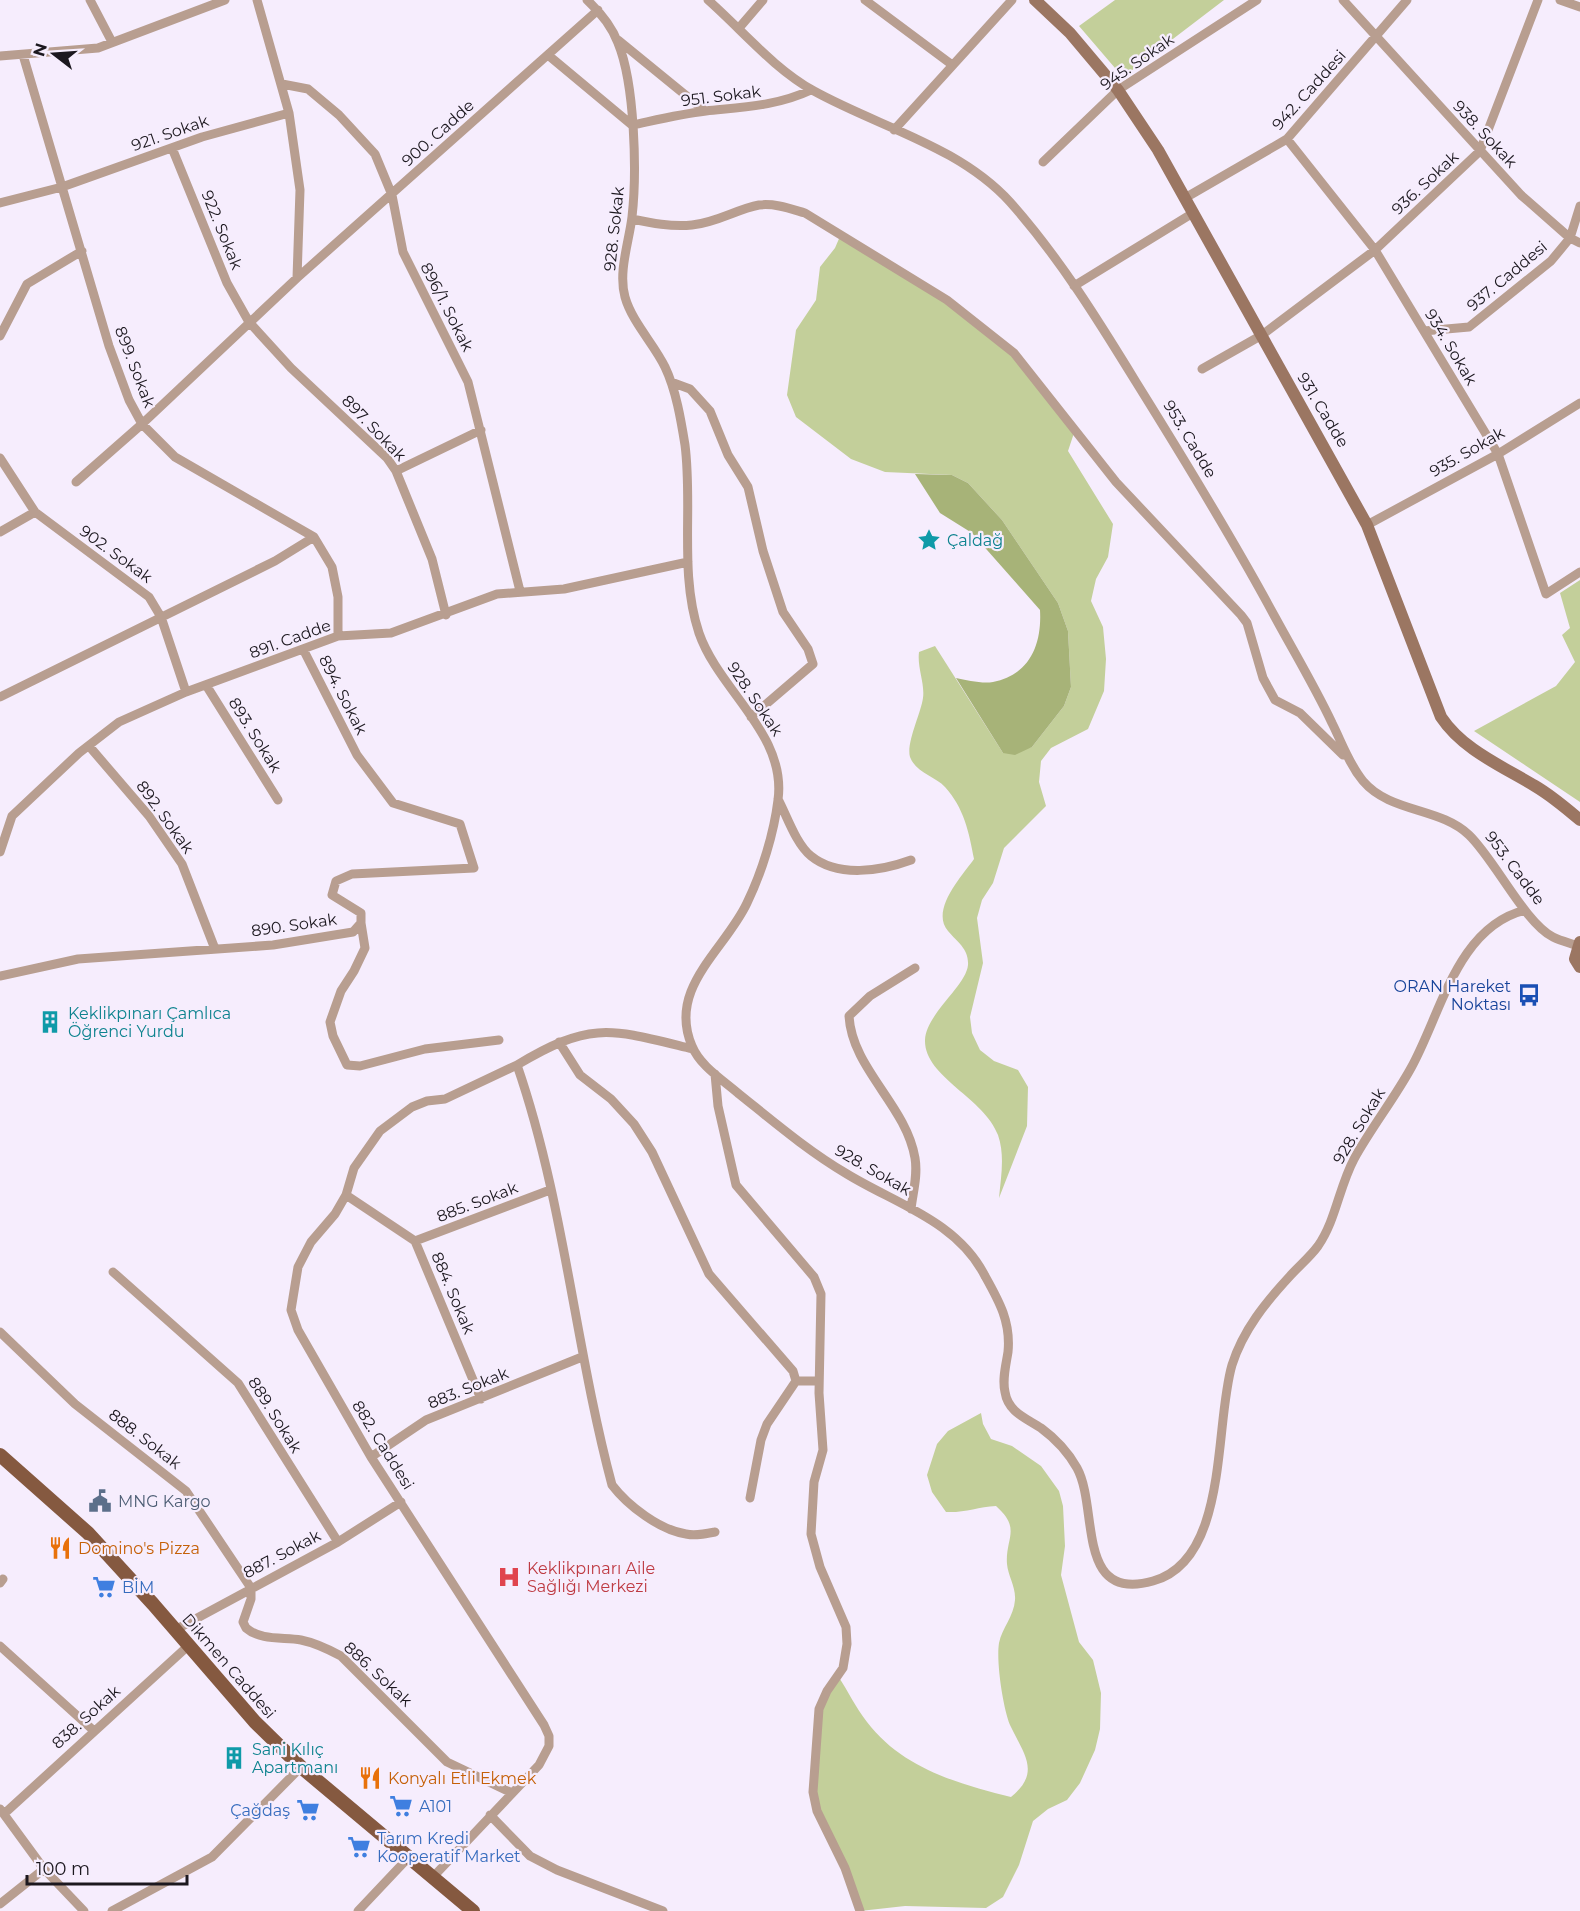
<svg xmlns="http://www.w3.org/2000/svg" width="1580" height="1911" viewBox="0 0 1580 1911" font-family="Montserrat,sans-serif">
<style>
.green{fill:#c3cf9a}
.forest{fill:#a7b378}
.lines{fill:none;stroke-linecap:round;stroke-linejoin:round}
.minor{stroke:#b89e90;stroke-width:9}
.secondary{stroke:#9b7662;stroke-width:12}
.primary{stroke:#855940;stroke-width:14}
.labels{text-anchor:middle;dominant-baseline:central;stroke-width:4.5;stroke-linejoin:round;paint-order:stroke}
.street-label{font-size:16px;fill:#1c181f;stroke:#f6edfd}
.culture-label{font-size:16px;fill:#0d838f;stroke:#f6edfd;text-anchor:start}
.transit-label{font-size:16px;fill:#164399;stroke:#f6edfd;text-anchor:end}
.service-label{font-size:16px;fill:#4e5e75;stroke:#f6edfd;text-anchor:start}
.food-label{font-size:16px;fill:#c56008;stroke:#f6edfd;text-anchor:start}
.health-label{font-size:16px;fill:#be3a42;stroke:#f6edfd;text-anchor:start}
.shop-label{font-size:16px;fill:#366cbe;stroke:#f6edfd;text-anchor:start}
</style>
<rect width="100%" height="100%" fill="#f6edfd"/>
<path class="green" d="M1115 0H1224L1127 74 1121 75 1079 26Z
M841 234 947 300 1014 353 1075 430 1068 451 1113 524 1108 557 1096 579 1091 601 1103 627 1106 659 1104 691 1088 729 1051 748 1041 761 1039 782 1046 806 1004 848 993 883 982 900 977 918 983 963 970 1017 972 1033 980 1050 994 1061 1018 1070 1028 1087 1027 1126 999 1198C1001 1177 1005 1155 998 1135 985 1098 924 1077 925 1040 926 1014 966 986 968 965 969 949 958 943 948 931 930 910 962 876 974 859 969 832 964 808 945 787 935 776 916 773 910 757 906 743 921 713 923 698 925 683 917 668 919 652L935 646 1003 753 1032 747 1064 706 1071 687 1068 631 1058 603 1002 520 968 483 952 475 885 472 851 459 796 417 787 395 796 330 816 300 820 267 835 248Z
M1580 580V802L1474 731 1556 686 1575 662 1562 635 1570 628 1560 593Z
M981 1413 983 1424 991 1439 1012 1446 1041 1466 1059 1491 1063 1506 1065 1546 1061 1575 1079 1642 1093 1660 1101 1693 1100 1729 1095 1750 1080 1783 1067 1800 1048 1809 1033 1821 1019 1865 1003 1897 986 1908 905 1906 860 1911 817 1811 816 1735 827 1691 838 1676C848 1691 856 1708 867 1722 902 1768 958 1784 1011 1797 1042 1772 1023 1753 1010 1725 1003 1707 996 1662 999 1643 1002 1628 1014 1616 1015 1600 1016 1587 1008 1576 1007 1564 1005 1538 1022 1529 996 1506 978 1507 964 1513 946 1512L932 1492 927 1475 937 1444 948 1431Z"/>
<path class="forest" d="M915 474 952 475 968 483 1002 520 1058 603 1068 631 1071 687 1064 706 1032 747 1015 755 1003 753 956 678C967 680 982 684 993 682 1030 675 1042 644 1040 610L972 533 940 513Z"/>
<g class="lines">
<path class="minor" d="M90 0 112 42
M257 0 289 113 300 190 297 278
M587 0C600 12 612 27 618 43 635 84 637 173 632 217 629 242 618 272 625 297 632 322 654 344 665 367 676 390 681 420 685 445 693 507 679 573 699 633 719 691 787 734 778 800 774 833 762 872 747 903 725 950 667 988 692 1046 700 1066 723 1080 739 1094 774 1122 808 1151 847 1174 896 1204 957 1221 985 1276 999 1301 1011 1322 1008 1352 1006 1365 1002 1379 1005 1392 1008 1412 1026 1418 1041 1428 1056 1439 1068 1452 1077 1468 1099 1508 1075 1603 1153 1581 1229 1560 1214 1426 1232 1365 1243 1330 1266 1302 1290 1276 1299 1266 1310 1257 1318 1246 1336 1220 1339 1187 1354 1159 1371 1128 1394 1099 1411 1068 1441 1014 1457 927 1525 910
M708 0C742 30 774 69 814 91 879 127 959 146 1010 202 1059 257 1098 320 1136 382 1184 459 1232 537 1275 617 1294 652 1315 687 1332 723 1342 743 1349 764 1363 781 1390 813 1440 807 1469 835 1495 860 1525 923 1553 937 1561 941 1570 943 1578 946
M865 0 951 64
M1343 0 1521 195 1570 238 1580 243
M1560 0 1580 7
M739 28 763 0
M618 40 705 111
M23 55 109 346 129 400 142 424 175 457 314 537 332 567 338 597V636
M548 55 632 125C656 120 681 114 706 111 743 107 777 106 811 90
M0 56 98 48 225 0
M282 84 308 89 339 115 375 154 392 195 403 252 468 382 520 591
M894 130 1012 0
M1287 139 1375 250 1498 454 1546 594 1580 572
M172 148 227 283 249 322 291 368 387 458 396 471 432 559 446 615
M1043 162 1118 90 1257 0
M1185 198 1287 139 1407 0
M0 203 62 187 202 137 289 113
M632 219C651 223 671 227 692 225 716 223 737 209 759 205 775 203 791 209 805 213L947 300 1014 353 1116 482 1241 615 1247 623 1263 678 1275 700 1300 713 1343 755
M1074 286 1193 213
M1424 331 1469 327 1551 261 1570 238 1580 206
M0 336 27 284 82 251
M1202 369 1262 335 1375 250 1480 151 1538 0
M671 382 690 389 710 411 728 455 748 487 763 551 783 612 808 649 813 664 751 717
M0 458 35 512 149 597 161 617 186 692
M396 471 481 430
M76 482 142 424 297 278 598 10
M1367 525 1498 454 1580 403
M0 532 35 512
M206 685 278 800
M0 697 275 561 314 537
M89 746 149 816 182 864 215 949
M778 799C787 816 796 844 811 856 838 878 881 871 911 860
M0 852 12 816 79 753 119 722 186 692 338 636 391 633 497 594 564 589 688 562
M361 923 365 948 354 971 341 991 330 1022 333 1036 347 1065 360 1066 425 1049 499 1040
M0 976 78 959 273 945 353 932 361 923V913L332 895 336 881 352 874 474 868 460 824 393 803 357 755 303 649
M559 1042 580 1075 611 1099 634 1124 652 1152 709 1274 793 1371 796 1381 767 1424 761 1440 750 1498
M693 1049C611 1029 592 1020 517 1065 564 1201 575 1347 612 1485 628 1506 660 1530 686 1534 696 1536 705 1534 715 1532
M715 1074 718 1106 736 1185 814 1277 821 1294 819 1393 823 1450 814 1482 811 1534 820 1567 846 1627 847 1644 843 1668 827 1691 819 1709 813 1792 817 1811 845 1868 860 1911
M346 1195 415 1241 481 1399
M911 1209C913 1192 918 1175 915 1158 906 1105 852 1069 849 1016L870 996 915 968
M415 1241 550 1190
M113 1272 238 1383 338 1542
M0 1332 75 1404 186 1491 251 1588V1599L243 1622 246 1628C261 1641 283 1637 301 1640 316 1643 328 1649 341 1656L447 1762 512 1793
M796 1381H819
M371 1457 426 1420 582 1357
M0 1583 3 1579
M175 1630 338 1542 401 1502
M0 1646 93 1730
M0 1809 44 1869 84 1911
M5 1813 188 1646
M490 1815 530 1856 557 1870 663 1911
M433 1877 539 1765 549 1746V1736L544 1725 371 1457 298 1330 291 1310 298 1267 311 1242 335 1214 346 1195 354 1168 380 1131 412 1107 427 1101 445 1099 517 1065
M0 1904 44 1869
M112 1911 212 1857 301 1767
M358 1911 409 1857"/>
<path class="secondary" d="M1035 0 1070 33 1118 90 1158 150 1367 525 1441 717C1463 750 1502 766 1535 786 1552 796 1566 808 1580 820
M1580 942 1575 959 1580 967"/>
<path class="primary" d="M0 1455 88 1533 153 1604 255 1722 301 1767 473 1911"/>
</g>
<defs>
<g id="sight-bare" transform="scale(1.8)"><path d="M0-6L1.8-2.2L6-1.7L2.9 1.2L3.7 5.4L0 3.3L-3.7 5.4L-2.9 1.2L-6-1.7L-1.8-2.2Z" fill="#0f9aa8" stroke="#f6edfd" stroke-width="2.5" paint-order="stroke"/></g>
<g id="bus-bare" transform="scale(1.8)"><path d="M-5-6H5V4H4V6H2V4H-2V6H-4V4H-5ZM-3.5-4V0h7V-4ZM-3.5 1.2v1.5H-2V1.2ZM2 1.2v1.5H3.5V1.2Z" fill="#1a4fb4" stroke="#f6edfd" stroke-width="2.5" paint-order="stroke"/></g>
<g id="building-bare" transform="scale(1.8)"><path d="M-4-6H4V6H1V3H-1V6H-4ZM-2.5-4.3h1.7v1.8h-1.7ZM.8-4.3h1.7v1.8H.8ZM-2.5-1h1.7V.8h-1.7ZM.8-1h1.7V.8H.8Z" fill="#0f9aa8" stroke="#f6edfd" stroke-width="2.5" paint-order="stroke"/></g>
<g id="civic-bare" transform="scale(1.8)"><path d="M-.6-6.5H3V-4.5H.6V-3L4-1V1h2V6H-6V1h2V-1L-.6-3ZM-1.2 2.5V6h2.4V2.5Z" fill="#5c6f8a" stroke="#f6edfd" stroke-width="2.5" paint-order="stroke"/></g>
<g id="restaurant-bare" transform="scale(1.8)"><path d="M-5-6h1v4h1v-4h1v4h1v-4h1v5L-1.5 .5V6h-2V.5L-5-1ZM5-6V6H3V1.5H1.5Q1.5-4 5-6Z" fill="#e8710a" stroke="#f6edfd" stroke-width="2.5" paint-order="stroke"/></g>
<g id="hospital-bare" transform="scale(1.8)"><path d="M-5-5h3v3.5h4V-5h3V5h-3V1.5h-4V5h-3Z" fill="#e0444e" stroke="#f6edfd" stroke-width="2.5" paint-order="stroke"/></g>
<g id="supermarket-bare" transform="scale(1.8)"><path d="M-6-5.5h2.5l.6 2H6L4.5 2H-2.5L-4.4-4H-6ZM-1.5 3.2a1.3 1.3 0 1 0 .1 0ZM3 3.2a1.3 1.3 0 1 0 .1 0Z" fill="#3f7fe0" stroke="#f6edfd" stroke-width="2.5" paint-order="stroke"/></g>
</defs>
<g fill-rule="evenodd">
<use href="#sight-bare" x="929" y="540"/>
<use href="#bus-bare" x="1529" y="995"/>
<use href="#building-bare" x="50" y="1022"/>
<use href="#civic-bare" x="100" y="1501"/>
<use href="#restaurant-bare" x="60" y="1548"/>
<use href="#hospital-bare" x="509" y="1577"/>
<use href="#supermarket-bare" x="104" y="1587"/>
<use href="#building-bare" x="234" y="1758"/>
<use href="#restaurant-bare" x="370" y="1778"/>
<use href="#supermarket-bare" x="401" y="1806"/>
<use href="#supermarket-bare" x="308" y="1810"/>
<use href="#supermarket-bare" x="359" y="1847"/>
</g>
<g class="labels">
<g class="street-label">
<text transform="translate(1137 62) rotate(-35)">945. Sokak</text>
<text transform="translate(1309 90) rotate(-48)">942. Caddesi</text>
<text transform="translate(721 96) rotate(-7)">951. Sokak</text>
<text transform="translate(170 133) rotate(-19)">921. Sokak</text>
<text transform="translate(438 133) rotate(-42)">900. Cadde</text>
<text transform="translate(1485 134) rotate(47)">938. Sokak</text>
<text transform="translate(1425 183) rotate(-43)">936. Sokak</text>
<text transform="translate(614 229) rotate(-84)">928. Sokak</text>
<text transform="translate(222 230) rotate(68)">922. Sokak</text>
<text transform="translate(1507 276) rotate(-40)">937. Caddesi</text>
<text transform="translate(447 307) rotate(63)">896/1. Sokak</text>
<text transform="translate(1451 347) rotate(59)">934. Sokak</text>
<text transform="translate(135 367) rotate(69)">899. Sokak</text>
<text transform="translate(1323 410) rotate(59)">931. Cadde</text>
<text transform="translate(374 428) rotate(46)">897. Sokak</text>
<text transform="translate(1190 439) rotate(59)">953. Cadde</text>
<text transform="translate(1467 452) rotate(-30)">935. Sokak</text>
<text transform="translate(116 554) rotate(36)">902. Sokak</text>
<text transform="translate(290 639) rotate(-20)">891. Cadde</text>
<text transform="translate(343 695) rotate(63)">894. Sokak</text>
<text transform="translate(755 699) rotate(56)">928. Sokak</text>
<text transform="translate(255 735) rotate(58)">893. Sokak</text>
<text transform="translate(165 817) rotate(54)">892. Sokak</text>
<text transform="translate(1515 868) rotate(53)">953. Cadde</text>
<text transform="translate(294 925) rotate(-8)">890. Sokak</text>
<text transform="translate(1359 1126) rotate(-59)">928. Sokak</text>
<text transform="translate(873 1170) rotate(30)">928. Sokak</text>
<text transform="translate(477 1202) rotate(-21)">885. Sokak</text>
<text transform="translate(453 1293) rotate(67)">884. Sokak</text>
<text transform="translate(468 1388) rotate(-22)">883. Sokak</text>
<text transform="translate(275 1415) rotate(58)">889. Sokak</text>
<text transform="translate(145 1439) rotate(38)">888. Sokak</text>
<text transform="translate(383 1445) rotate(58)">882. Caddesi</text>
<text transform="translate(282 1554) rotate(-28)">887. Sokak</text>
<text transform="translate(229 1666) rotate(49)">Dikmen Caddesi</text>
<text transform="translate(378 1674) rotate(43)">886. Sokak</text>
<text transform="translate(86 1717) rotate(-42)">838. Sokak</text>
</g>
<g class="culture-label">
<text x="947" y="540">Çaldağ</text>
<text x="68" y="1013">Keklikpınarı Çamlıca<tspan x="68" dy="18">Öğrenci Yurdu</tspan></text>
<text x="252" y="1749">Sani Kılıç<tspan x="252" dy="18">Apartmanı</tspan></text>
</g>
<g class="transit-label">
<text x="1511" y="986">ORAN Hareket<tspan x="1511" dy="18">Noktası</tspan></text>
</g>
<g class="service-label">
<text x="118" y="1501">MNG Kargo</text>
</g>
<g class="food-label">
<text x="78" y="1548">Domino's Pizza</text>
<text x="388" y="1778">Konyalı Etli Ekmek</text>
</g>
<g class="health-label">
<text x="527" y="1568">Keklikpınarı Aile<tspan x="527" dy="18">Sağlığı Merkezi</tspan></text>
</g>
<g class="shop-label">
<text x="122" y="1587">BİM</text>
<text x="419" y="1806">A101</text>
<text x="290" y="1810" text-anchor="end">Çağdaş</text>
<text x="377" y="1838">Tarım Kredi<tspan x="377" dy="18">Kooperatif Market</tspan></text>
</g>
</g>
<g transform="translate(54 54) rotate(287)" stroke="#f6edfd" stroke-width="4.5" paint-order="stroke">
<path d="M0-4.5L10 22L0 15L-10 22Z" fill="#1c181f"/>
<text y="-9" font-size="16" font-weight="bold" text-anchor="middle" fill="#1c181f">N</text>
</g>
<path d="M27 1875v9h160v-9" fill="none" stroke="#1c181f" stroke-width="3"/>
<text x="36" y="1875" font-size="18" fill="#1c181f" stroke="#f6edfd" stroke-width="4.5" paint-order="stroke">100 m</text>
</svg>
